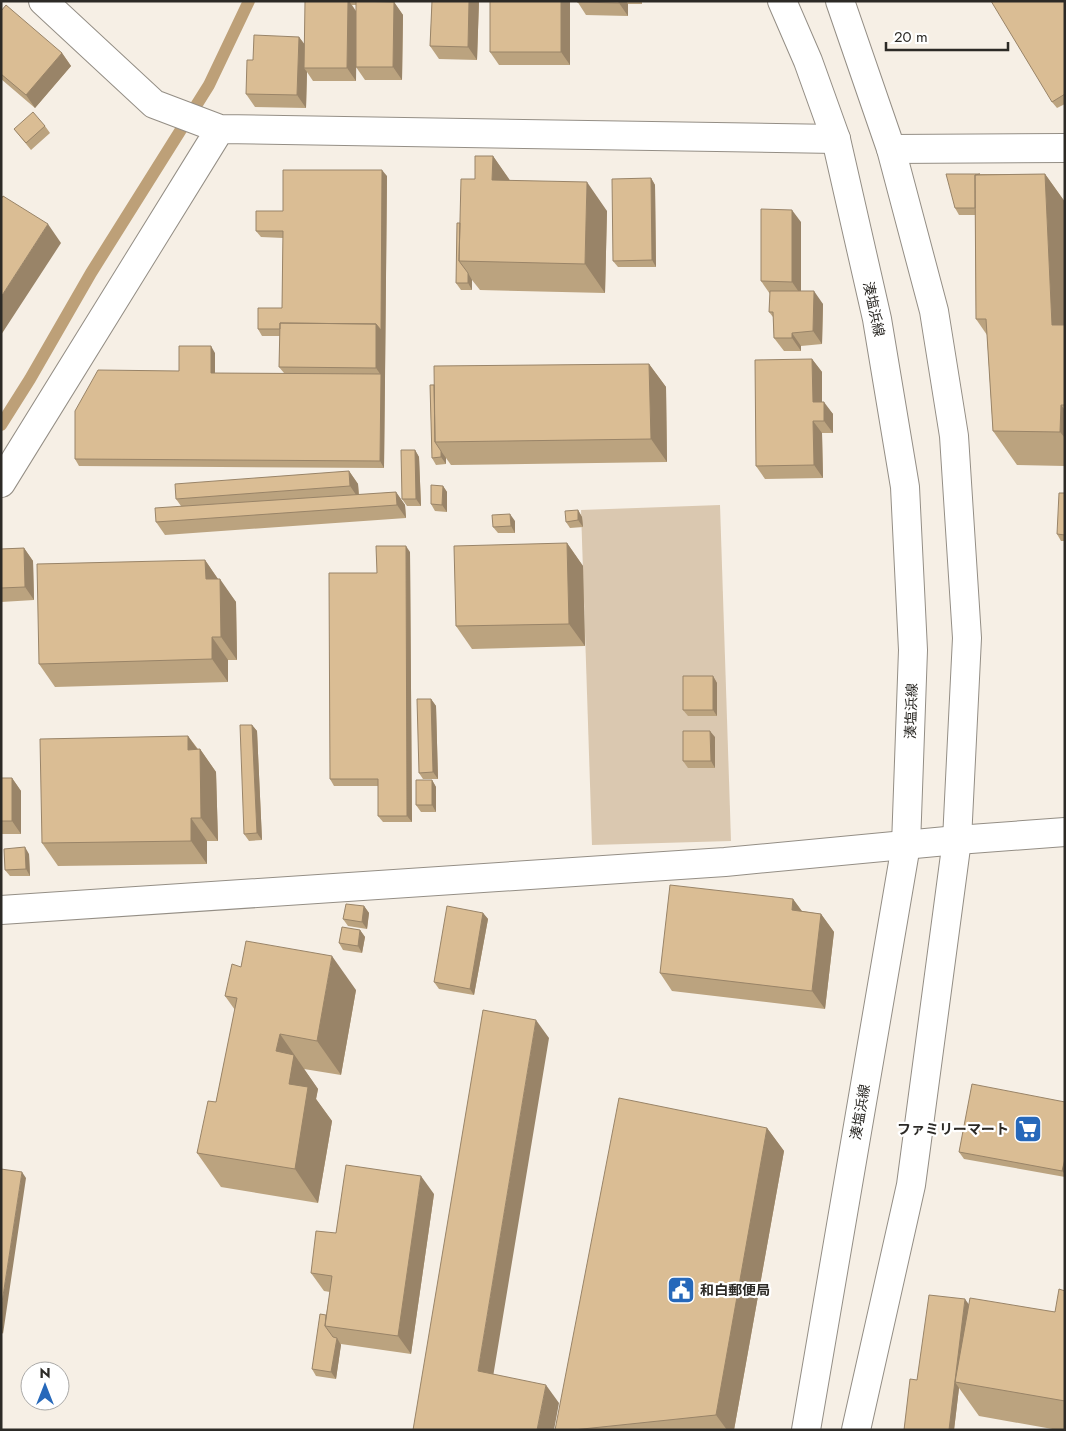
<svg xmlns="http://www.w3.org/2000/svg" width="1066" height="1431" viewBox="0 0 1066 1431" font-family="Jost,'Noto Sans JP',sans-serif">
<style>
.green{fill:#dac8b0}
.lines{fill:none;stroke-linecap:round;stroke-linejoin:round}
.stream{stroke:#bda078;stroke-width:12}
.street-casing{stroke:#948e85;stroke-width:30}
.secondary-casing{stroke:#948e85;stroke-width:30}
.street{stroke:#fff;stroke-width:28}
.secondary{stroke:#fff;stroke-width:28}
.wall{fill:#bba37f;fill-rule:evenodd}
.shaded-wall{fill:#998468}
.building{fill:#dabd94;stroke:#998468}
.labels{text-anchor:middle;dominant-baseline:central;stroke-width:4.5;stroke-linejoin:round;paint-order:stroke}
.street-label{font-size:14px;fill:#2c2a26;stroke:#fff}
.poi-label{font-size:14px;font-weight:bold;fill:#2c2a26;stroke:#fff;text-anchor:end}
</style>
<rect width="100%" height="100%" fill="#f6efe5"/>
<path class="green" d="M720 505 731 841 592 845 581 510Z"/>
<g class="lines">
<path class="stream" d="M1 425 30 379 91 273 209 85 249 1"/>
<g class="street-casing">
<path id="street" d="M43 1 154 104 220 129 836 139
M891 149 1065 148
M1 483 220 129
M1 910 725 862 957 840 1065 832"/>
</g>
<g class="secondary-casing">
<path id="secondary" d="M782 1 808 61 836 139 877 319 905 487 913 650 906 845 806 1430
M840 1 891 149 934 311 954 436 967 638 957 840 911 1185 856 1430"/>
</g>
<use href="#street" class="street"/>
<use href="#secondary" class="secondary"/>
</g>
<path class="wall" d="M305 1H384L394 2 403 15 402 80H365L356 67V81H313L307 72 306 108 255 107 246 94 253 60 299 37 305 45ZM352 5H356V11Z
M432 1H479L477 60 439 59 430 46Z
M490 1H570V65H499L490 52Z
M577 1H642V4H628V16L586 15Z
M1065 1V104L1057 108 1052 102Z
M1 11 62 53 71 66 35 108 1 79Z
M45 126 50 133 31 150 14 129Z
M493 156 509 180 607 211 605 293 480 290 472 280V290H461L456 283 460 223 475 179Z
M980 174H1045L1065 202V466L1017 465 993 431 987 335 976 319 975 215H959L955 208Z
M387 176 384 468 79 466 75 459 179 371 215 353V373H284L279 367 280 336H262L258 329 282 308 283 238 261 237 256 231 283 211Z
M651 178 655 185 656 267H618L613 261Z
M801 222V291L823 304 822 344 801 346V351H784L774 338 773 317 769 312 770 294 761 281Z
M812 359 822 372V402L833 414V433H822L823 478 765 479 756 466Z
M649 364 666 387 667 462 451 465 446 458V464L436 465 432 458 430 385Z
M415 450 419 457 421 506H407L402 499Z
M349 471 358 484 359 495 396 492 405 505 406 518 165 535 156 522 181 506 176 499Z
M443 486 447 492V512L435 511 431 504Z
M1065 493V541H1061L1057 534Z
M578 510 582 517 583 527 570 528 566 522Z
M515 521V533H498L493 527Z
M567 543 583 566 585 646 472 649 456 626Z
M24 548 33 561 34 600 1 602V549Z
M410 552 412 822H383L378 816V786H334L330 779Z
M205 560 218 579 236 602 237 660H228V682L55 687 39 664Z
M713 676 717 683V716H688L683 710Z
M431 699 436 706 438 779H423L419 773Z
M252 725 257 731 262 840 249 841 244 834Z
M188 736 198 749H200L216 772 218 841H207V864L58 866 42 843Z
M715 737V768H688L683 761Z
M1 778H12L21 791V834H1Z
M432 780 436 787V812H421L416 805Z
M29 854 30 876H10L5 870Z
M793 899 802 911 821 914 834 932 825 1009 672 991 660 973Z
M364 906 369 913 367 929 348 926 343 919Z
M483 913 488 919 474 995 439 989 434 982Z
M360 930 365 937 362 953 343 950 339 943Z
M356 990 341 1075 304 1069 318 1089 316 1099 332 1121 318 1203 221 1187 197 1153 216 1102 235 1010 225 996Z
M1065 1102V1177L964 1159 959 1152Z
M767 1128 784 1151 734 1430H573Z
M434 1194 411 1354 341 1344 336 1379 316 1376 312 1369 326 1315 330 1292 324 1291 311 1273 336 1233Z
M1065 1291V1430H1058L979 1416 959 1388 954 1430H904L917 1380 969 1305 1055 1312Z"/>
<path class="shaded-wall" d="M348 1H349L357 13 356 81 347 68Z
M469 1H479L477 60 468 47Z
M561 1H570V65L561 52Z
M619 1H626L628 4V16L619 3Z
M394 2 403 15 402 80 393 67Z
M299 37 308 49 304 68 307 72 306 108 297 95Z
M62 53 71 66 35 108 26 95Z
M493 156 514 186 492 180Z
M382 170 387 176 385 381 376 368V324Z
M1045 174 1065 202V343L1052 325Z
M651 178 655 185 656 267 652 260Z
M587 182 607 211 605 293 585 264Z
M792 210 801 222V295L792 282Z
M48 224 61 243 1 335V297Z
M468 273 472 280V290L468 283Z
M814 291 823 304 822 344 813 331Z
M792 333 801 346V351L792 338Z
M211 346 215 353V379L211 373Z
M812 359 822 372V414L813 402Z
M649 364 666 387 667 462 651 439Z
M381 374 385 381 384 468 380 461Z
M824 402 833 414V433L824 421Z
M1061 405 1065 410V438L1060 432Z
M813 421 822 433 823 478 814 465Z
M415 450 419 457 421 506 416 499Z
M441 451 446 458V464L441 457Z
M349 471 358 484 359 499 350 486Z
M443 486 447 492V512L442 505Z
M396 492 405 505 406 518 397 505Z
M578 510 582 517 583 527 578 520Z
M510 514 515 521V533L511 526Z
M567 543 583 566 585 646 569 624Z
M406 546 410 552 412 822 407 816Z
M24 548 33 561 34 600 25 587Z
M205 560 220 582V579L236 602 237 660 221 637 206 579Z
M212 637 228 660V682L212 659Z
M713 676 717 683V716L713 710Z
M431 699 436 706 438 779 433 772Z
M252 725 257 731 262 840 257 833Z
M710 731 715 737V768L711 761Z
M188 736 200 753V749L216 772 218 841 201 818 188 750Z
M12 778 21 791V834L12 821Z
M432 780 436 787V812L432 805Z
M191 818 207 841V864L191 841Z
M25 847 29 854 30 876 26 869Z
M793 899 806 917 792 910Z
M364 906 369 913 367 929 362 922Z
M483 913 488 919 474 995 470 989Z
M821 914 834 932 825 1009 812 991Z
M360 930 365 937 362 953 358 946Z
M332 956 356 990 341 1075 317 1041Z
M536 1020 549 1038 491 1389 478 1371Z
M280 1034 318 1089 316 1099 332 1121 318 1203 295 1169 276 1051Z
M767 1128 784 1151 734 1430H727L716 1415Z
M1065 1159V1174L1062 1171Z
M22 1172 26 1178 3 1334 1 1331V1309Z
M421 1176 434 1194 411 1354 398 1336Z
M965 1299 970 1306 955 1382 959 1388 954 1430H949Z
M337 1338 341 1345 336 1379 331 1372Z
M546 1385 559 1403 554 1430H537Z"/>
<path class="building" d="M305 1H348L347 68H304Z
M356 1 394 2 393 67H356Z
M432 1H469L468 47 430 46Z
M490 1H561V52H490Z
M577 1H619V3L577 2Z
M991 1H1065V94L1052 102Z
M6 5 62 53 26 95 1 74V11Z
M254 35 299 37 297 95 246 94 247 60H253Z
M33 112 45 126 26 143 14 129Z
M475 156H493L492 180 587 182 585 264 459 261 461 179H475Z
M283 170H382L381 330 376 324 280 323V329H258V308H282L283 231H256V211H283Z
M946 174H980L975 175V208H955Z
M1045 174 1052 325H1065V405H1061L1060 432 993 431 986 319H976L975 175Z
M651 178 652 260 613 261 612 179Z
M3 196 48 224 1 297V199Z
M761 209 792 210V282L761 281Z
M457 223H460L459 261 468 273V283H456Z
M770 291H814L813 331 792 333V338H774L773 312H769Z
M280 323 376 324V368L279 367Z
M179 346H211V373L381 374 380 461 75 459V411L98 370 179 371Z
M812 359 813 402H824V421H813L814 465 756 466 755 360Z
M649 364 651 439 435 442 434 366Z
M430 385H434L435 442 441 451V457L432 458Z
M401 450H415L416 499H402Z
M349 471 350 486 176 499 175 484Z
M431 485 443 486 442 505 431 504Z
M396 492 397 505 156 522 155 508Z
M1059 493H1065V535L1057 534Z
M578 510V520L566 522 565 511Z
M510 514 511 526 493 527 492 515Z
M567 543 569 624 456 626 454 546Z
M376 546H406L407 816H378V779H330L329 573H377Z
M24 548 25 587 1 588V549Z
M205 560 206 579H220L221 637H212V659L39 664 37 564Z
M683 676H713V710H683Z
M417 699H431L433 772 419 773Z
M240 725H252L257 833 244 834Z
M683 731H710L711 761H683Z
M188 736V750L200 749 201 818H191V841L42 843 40 739Z
M1 778H12V821H1Z
M416 780H432V805H416Z
M25 847 26 869 5 870 4 849Z
M670 885 793 899 792 910 821 914 812 991 660 973Z
M346 904 364 906 362 922 343 919Z
M447 906 483 913 470 989 434 982Z
M342 927 360 930 358 946 339 943Z
M246 941 332 956 317 1041 280 1034 276 1051 294 1055 289 1084 308 1087 295 1169 197 1153 208 1101 216 1102 237 998 225 996 232 964 241 967Z
M483 1010 536 1020 478 1371 546 1385 537 1430H413Z
M972 1084 1065 1102V1159L1062 1171 959 1152Z
M619 1098 767 1128 716 1415 573 1430H555Z
M346 1165 421 1176 398 1336 325 1326 332 1276 311 1273 316 1231 336 1233Z
M1 1169 22 1172 1 1309Z
M1059 1289 1065 1291V1401L955 1382 970 1298 1055 1312Z
M929 1295 965 1299 949 1430H904L910 1379 917 1380Z
M320 1314 326 1315 325 1326 333 1337 337 1338 331 1372 312 1369Z"/>
<defs>
<g id="supermarket-square" transform="scale(1.4375)"><rect x="-9" y="-9" width="18" height="18" rx="4" fill="#2668ba" stroke="#fff"/><path d="M-6-5.5h2.5l.6 2H6L4.5 2H-2.5L-4.4-4H-6ZM-1.5 3.2a1.3 1.3 0 1 0 .1 0ZM3 3.2a1.3 1.3 0 1 0 .1 0Z" fill="#fff"/></g>
<g id="civic-square" transform="scale(1.4375)"><rect x="-9" y="-9" width="18" height="18" rx="4" fill="#2668ba" stroke="#fff"/><path d="M-.6-6.5H3V-4.5H.6V-3L4-1V1h2V6H-6V1h2V-1L-.6-3ZM-1.2 2.5V6h2.4V2.5Z" fill="#fff"/></g>
</defs>
<g fill-rule="evenodd">
<use href="#supermarket-square" x="1028" y="1129"/>
<use href="#civic-square" x="681" y="1290"/>
</g>
<g class="labels">
<g class="street-label">
<text transform="translate(874 309) rotate(78)">湊塩浜線</text>
<text transform="translate(911 711) rotate(-88)">湊塩浜線</text>
<text transform="translate(860 1112) rotate(-80)">湊塩浜線</text>
</g>
<g class="poi-label">
<text x="1009" y="1129">ファミリーマート</text>
<text x="700" y="1290" text-anchor="start">和白郵便局</text>
</g>
</g>
<rect width="1066" height="1431" fill="none" stroke="#2c2a26" stroke-width="5"/>
<g transform="translate(45 1386)"><circle r="24" fill="#ffffff" stroke="#abaaa8"/>
<path d="M0-4L9 19L0 12L-9 19Z" fill="#2668ba"/>
<text y="-8" font-size="14" font-weight="bold" text-anchor="middle" fill="#2c2a26">N</text>
</g>
<path d="M886 42v8h122v-8" fill="none" stroke="#2c2a26" stroke-width="2.5"/>
<text x="894" y="42" font-size="15" fill="#2c2a26" stroke="#ffffff" stroke-width="4" paint-order="stroke">20 m</text>
</svg>
